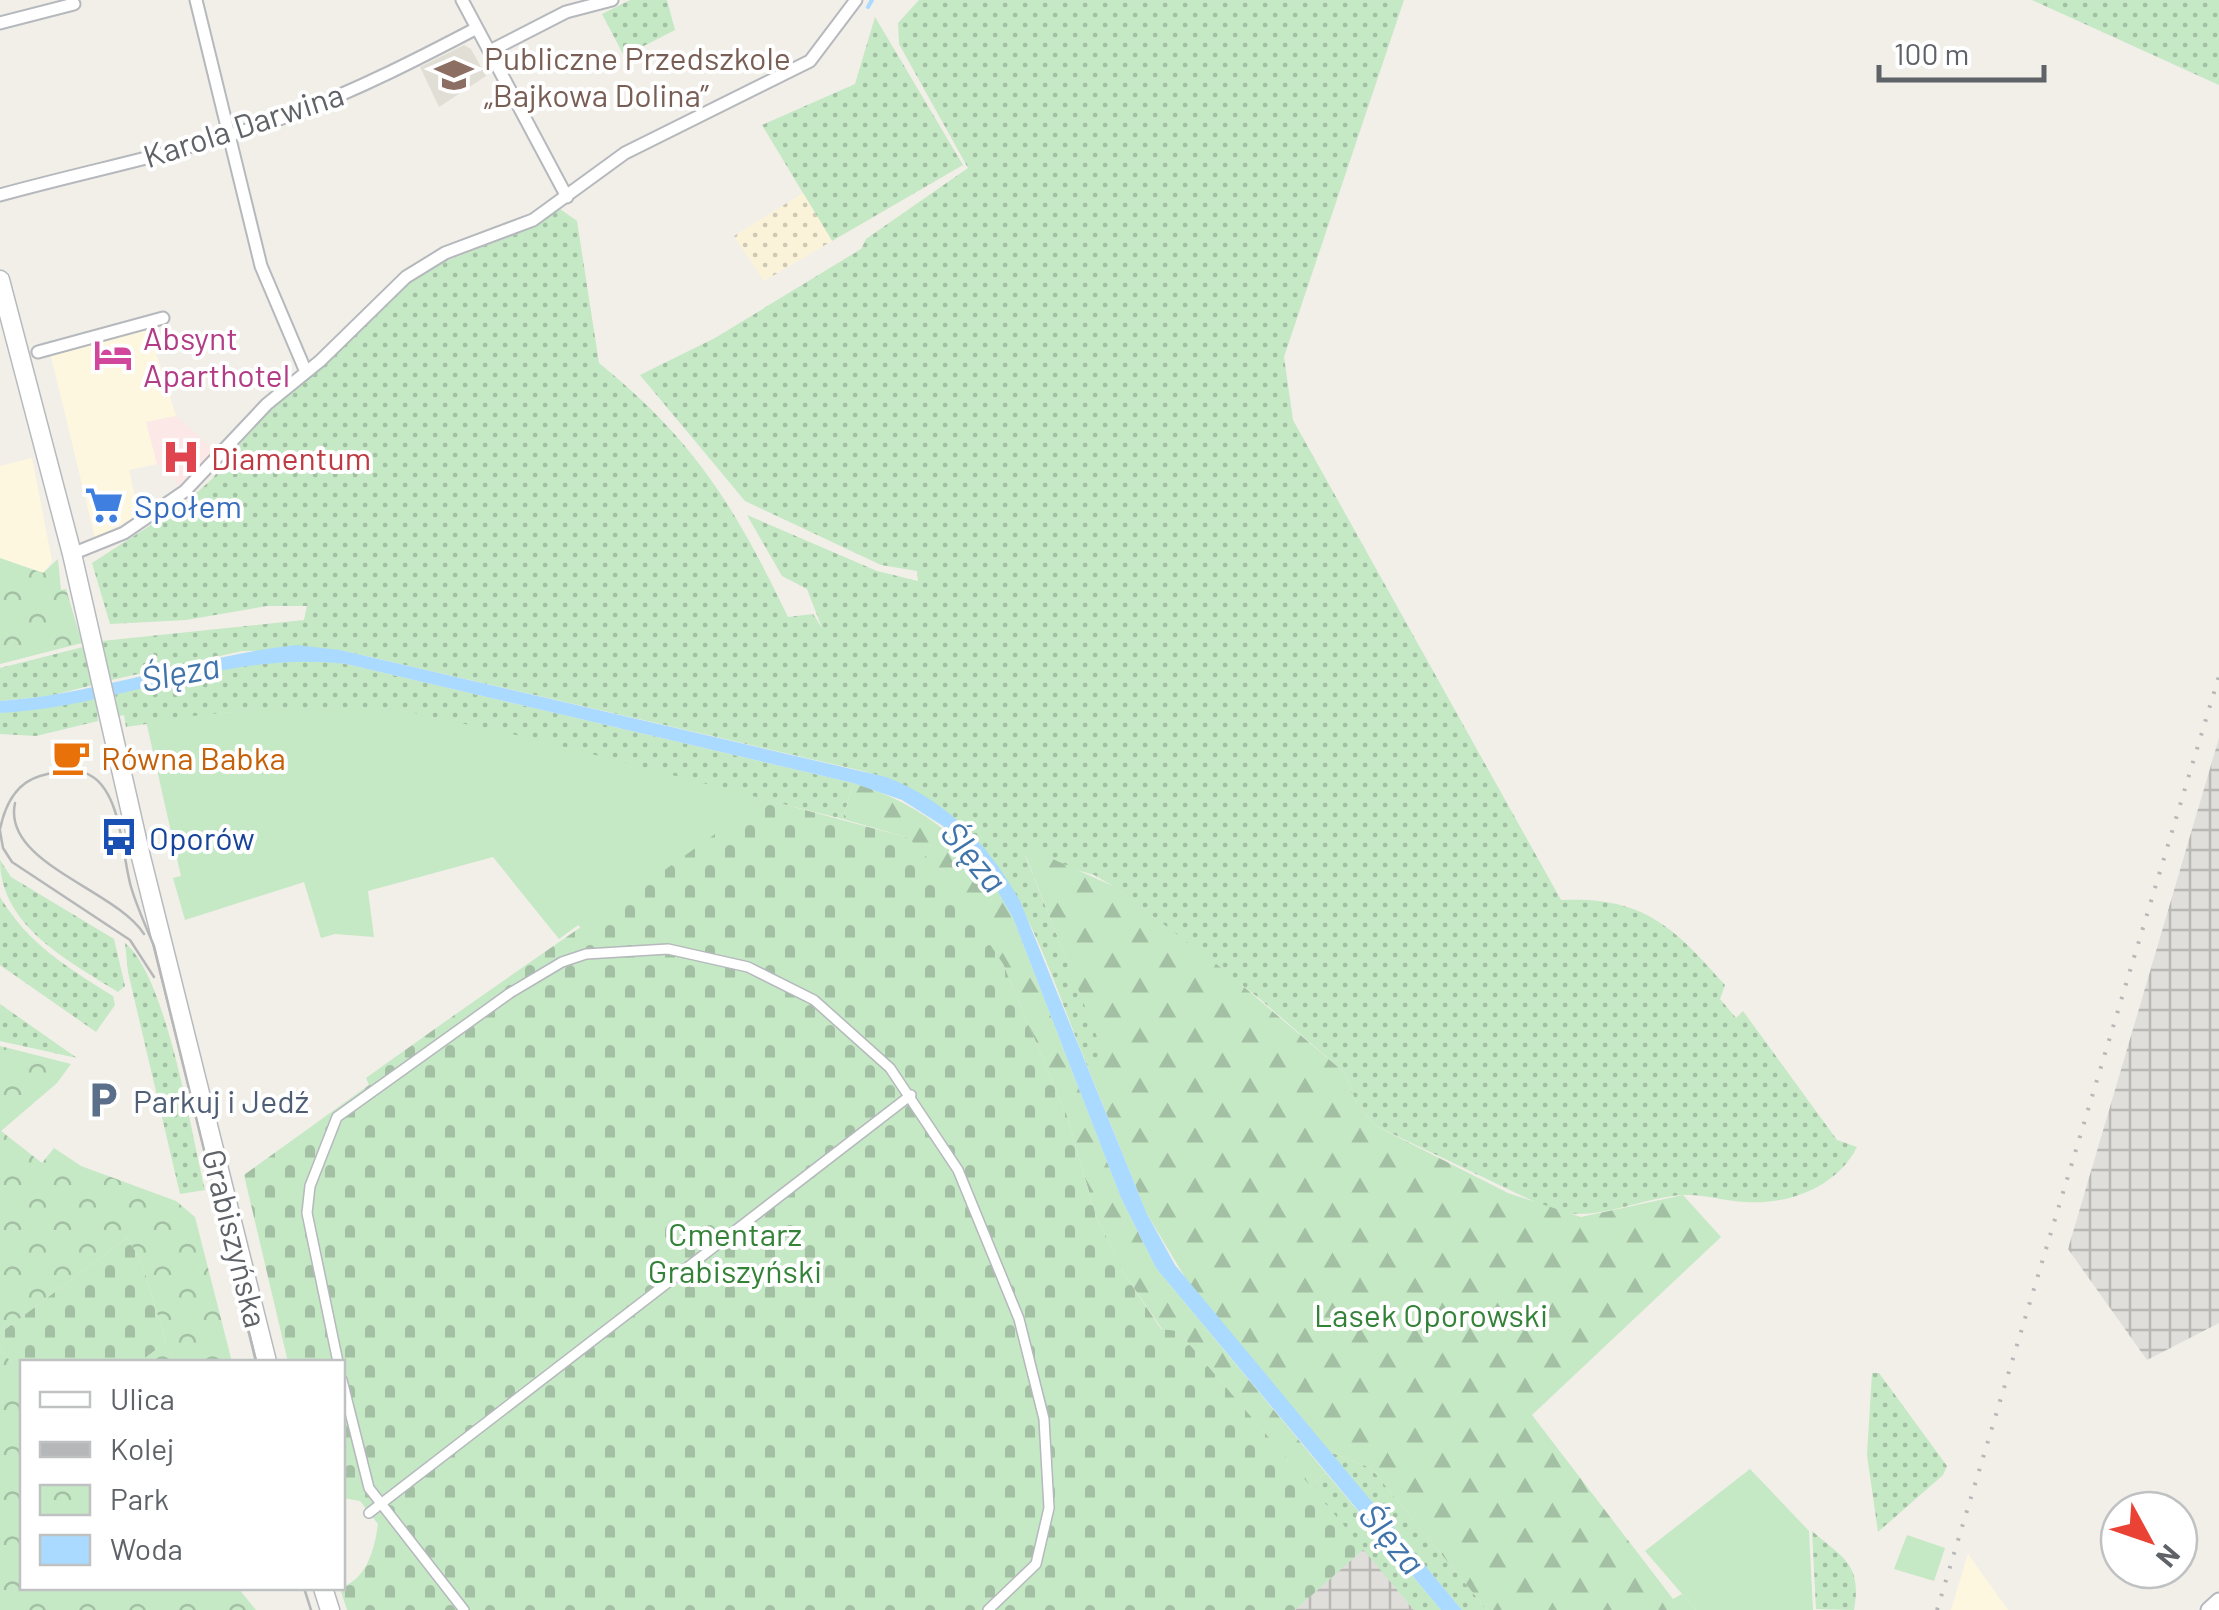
<svg xmlns="http://www.w3.org/2000/svg" width="2219" height="1610" viewBox="0 0 2219 1610" font-family="Barlow,sans-serif">
<style>
.commercial{fill:#fef7e0}
.industrial{fill:url(#industrial-grid)}
.education{fill:#e1ded6}
.medical{fill:#fce8e6}
.grass{fill:url(#grass-dots)}
.forest{fill:url(#forest-firs)}
.sand{fill:url(#sand-dots)}
.cemetery{fill:url(#cemetery-stones)}
.park{fill:url(#park-crowns)}
.garden{fill:#c5e8c5}
.water{fill:#aadaff}
.lines{fill:none;stroke-linecap:round;stroke-linejoin:round}
.stream{stroke:#aadaff;stroke-width:4}
.pedestrian-casing{stroke:#b5b8bc;stroke-width:12}
.minor-casing{stroke:#b5b8bc;stroke-width:15}
.tertiary-casing{stroke:#b5b8bc;stroke-width:19}
.secondary-casing{stroke:#b6babf;stroke-width:21}
.pedestrian{stroke:#fff;stroke-width:9}
.minor{stroke:#fff;stroke-width:11}
.tertiary{stroke:#fff;stroke-width:15}
.secondary{stroke:#fff;stroke-width:18}
.tram{stroke:#b6b7b8;stroke-width:2.5}
.rail{stroke:#b6b7b8;stroke-width:4;stroke-dasharray:2.5 12;stroke-linecap:butt}
.labels{text-anchor:middle;dominant-baseline:central;stroke-width:8;stroke-linejoin:round;paint-order:stroke}
.education-label{font-size:32px;fill:#785e54;stroke:#fff;text-anchor:start}
.street-label{font-size:32px;fill:#5f6368;stroke:#fff}
.hotel-label{font-size:32px;fill:#b23c85;stroke:#fff;text-anchor:start}
.health-label{font-size:32px;fill:#be3a42;stroke:#fff;text-anchor:start}
.shop-label{font-size:32px;fill:#366cbe;stroke:#fff;text-anchor:start}
.food-label{font-size:32px;fill:#c56008;stroke:#fff;text-anchor:start}
.transit-label{font-size:32px;fill:#164399;stroke:#fff;text-anchor:start}
.service-label{font-size:32px;fill:#4e5e75;stroke:#fff;text-anchor:start}
.park-label{font-size:32px;fill:#348238;stroke:#fff}
.water-label{font-size:35px;font-style:italic;fill:#4174aa;stroke:#fff}
</style>
<defs>
<pattern id="industrial-grid" width="8" height="8" patternUnits="userSpaceOnUse" patternTransform="scale(2.5)"><rect width="8" height="8" fill="#e0deda"/><path d="M0 4h8M4 0v8" fill="none" stroke="#b9b8b5"/></pattern>
<pattern id="grass-dots" width="8" height="8" patternUnits="userSpaceOnUse" patternTransform="scale(2.5)"><rect width="8" height="8" fill="#c5e8c5"/><path d="M2 2h.1M6 6h.1" fill="none" stroke="#a3c0a4" stroke-width="1.8" stroke-linecap="round"/></pattern>
<pattern id="forest-firs" width="22" height="20" patternUnits="userSpaceOnUse" patternTransform="scale(2.5)"><rect width="22" height="20" fill="#c5e8c5"/><path d="M5 1l3.5 6h-7zM16 11l3.5 6h-7z" fill="#a3c0a4"/></pattern>
<pattern id="sand-dots" width="8" height="8" patternUnits="userSpaceOnUse" patternTransform="scale(2.5)"><rect width="8" height="8" fill="#fbf3d9"/><path d="M2 2h.1M6 6h.1" fill="none" stroke="#cec8b4" stroke-width="1.8" stroke-linecap="round"/></pattern>
<pattern id="cemetery-stones" width="16" height="16" patternUnits="userSpaceOnUse" patternTransform="scale(2.5)"><rect width="16" height="16" fill="#c5e8c5"/><path d="M2 7V4a2 2 0 0 1 4 0v3zM10 15v-3a2 2 0 0 1 4 0v3z" fill="#a3c0a4"/></pattern>
<pattern id="park-crowns" width="20" height="18" patternUnits="userSpaceOnUse" patternTransform="scale(2.5)"><rect width="20" height="18" fill="#c5e8c5"/><path d="M2 6a3 3 0 1 1 6 0M12 15a3 3 0 1 1 6 0" fill="none" stroke="#a3c0a4"/></pattern>
</defs>
<rect width="100%" height="100%" fill="#f1efe8"/>
<path class="commercial" d="M148 327 176 416 147 422 157 464 129 470 139 515 95 538 50 352Z
M32 458 52 561 43 573 0 558V466Z
M1968 1554 2008 1610H1951Z"/>
<path class="industrial" d="M2219 738V1323L2147 1360 2068 1249Z
M1364 1549 1414 1610H1295L1363 1549Z"/>
<path class="education" d="M464 45 471 49 486 76 439 107 420 67Z"/>
<path class="medical" d="M176 416 214 450 180 485 157 464 146 422Z"/>
<path class="grass" d="M630 0H667L675 30 624 56 602 14Z
M919 0H1404L1284 357 1293 420 1561 900C1643 896 1674 927 1725 985L1720 999 1736 1018 1743 1011 1837 1140 1857 1147C1837 1187 1789 1205 1745 1202 1725 1201 1704 1194 1683 1195 1638 1198 1600 1222 1554 1211L1376 1126 1357 1105 1345 1073 1260 999 1113 886 1094 875 1025 855 1107 1061 1088 1068C1037 944 1009 812 863 771L340 650 242 651 111 680 102 641 304 620 307 606H267L186 620 110 624 92 563 185 503 212 479 262 416 329 361 403 286 432 266 522 232 560 209 577 221 599 363C695 441 735 507 788 617L813 614 822 628 807 589 782 576 747 515 877 571 918 581 917 571 881 565 745 501 640 375 715 338 861 249 866 239 968 168 899 44 898 23Z
M2032 0H2219V85Z
M875 17 963 165 832 241 762 125 855 84Z
M83 647 93 685 49 696 0 701V668Z
M300 658 346 664 853 783 843 819 400 710 230 712 126 727 124 715 119 716 115 694 257 661Z
M96 699 98 721 36 736 0 734V713Z
M0 860 11 877 114 939 125 986 118 992C69 961 0 926 0 860Z
M0 897C29 945 67 967 113 996L115 1005 96 1032 0 965Z
M125 943C167 977 191 1133 205 1190L180 1194 128 972Z
M0 1004 77 1058 0 1041Z
M1872 1373H1879L1947 1466 1943 1475 1878 1532 1867 1455Z
M1330 1452 1371 1468 1487 1610H1462Z
M1326 1473 1441 1610H1414L1310 1486Z
M1812 1531C1844 1559 1862 1564 1854 1610L1816 1609Z"/>
<path class="forest" d="M853 783C926 804 979 850 1013 918L1121 1198 1156 1268 1326 1473 1310 1486 1178 1331 1162 1329 1123 1272 1096 1216 1067 1116 1003 964 909 838 843 819Z
M1028 848 1113 886 1224 970 1345 1073 1357 1105 1376 1126 1508 1193 1581 1217 1683 1195 1721 1237 1532 1415 1673 1599 1682 1594 1696 1610H1487L1371 1468 1330 1452 1192 1289 1147 1214 1088 1068 1106 1060 1025 854Z"/>
<path class="sand" d="M803 193 832 241 764 281 734 236Z"/>
<path class="cemetery" d="M764 799 909 838 948 881 1003 964 1067 1116 1096 1216 1123 1272 1161 1329 1178 1331 1364 1549 1295 1610H347L340 1588C367 1579 374 1551 378 1524L360 1501 343 1498 342 1362H288L244 1175 369 1085 366 1078C502 980 629 895 764 799Z
M127 1238 141 1260 166 1342 140 1362H22V1377L0 1348V1333Z"/>
<path class="park" d="M0 558 43 573 58 559 61 590 66 589 82 643 0 664Z
M0 1046 71 1064 57 1083 1 1131 42 1163 54 1148 81 1166 176 1201 195 1217 232 1362H140L166 1342 141 1260 127 1238 0 1333Z
M0 1348 22 1377V1588H238L256 1610H0Z"/>
<path class="garden" d="M357 707 400 710 530 738 764 799 582 929 578 925 559 939 493 857 368 891 374 937 335 934 321 938 304 882 185 920 173 878 181 876 146 721 230 712Z
M1750 1469 1809 1531 1813 1610H1696L1645 1551Z
M1907 1535 1945 1548 1934 1581 1894 1569Z"/>
<path class="water" d="M296 645 340 650 886 777C948 801 988 844 1020 901L1147 1214 1175 1265 1462 1610H1441L1156 1268 1121 1198 1013 918 990 878 943 826 902 800 853 783 346 664C222 650 121 707 0 713V701C100 694 196 656 296 645Z"/>
<g class="lines">
<path class="stream" d="M868 7 872 0"/>
<g class="pedestrian-casing">
<path id="pedestrian" d="M338 1362 307 1213 310 1186 337 1117 510 993 562 962 586 954 668 949 748 967 814 1000 890 1068 958 1170 1019 1319 1044 1419 1049 1508 1036 1564 988 1610
M342 1380 369 1488 464 1610
M369 1513 911 1095"/>
</g>
<g class="minor-casing">
<path id="minor" d="M196 0 261 266 306 372
M462 0 567 197
M0 23 74 4
M490 51 566 12 612 0
M0 195C98 168 200 149 296 113 359 89 418 59 477 28
M38 352 163 318
M72 554 124 533 185 491 267 404 320 361 406 277 445 253 533 220 625 153 810 61 856 0"/>
</g>
<g class="tertiary-casing">
<path id="tertiary" d="M2209 1610 2219 1601"/>
</g>
<g class="secondary-casing">
<path id="secondary" d="M0 280 72 554 141 857 267 1362
M323 1588 330 1610"/>
</g>
<use href="#pedestrian" class="pedestrian"/>
<use href="#minor" class="minor"/>
<use href="#tertiary" class="tertiary"/>
<use href="#secondary" class="secondary"/>
<path class="tram" d="M15 803C2 863 115 889 144 934
M0 829C5 805 16 783 40 776 58 771 77 766 93 777 122 797 122 856 131 887 137 907 146 927 154 946L256 1362
M0 831 3 848 12 862 130 940 154 977
M304 1588 311 1610"/>
<path class="rail" d="M1937 1610 2219 676"/>
</g>
<defs>
<g id="school-bare" transform="scale(3)"><path d="M0-5L7-2L0 1L-7-2ZM-4 1L0 2.5L4 1V4Q0 6-4 4Z" fill="#8d6e63" stroke="#fff" stroke-width="2.5" paint-order="stroke"/></g>
<g id="hotel-bare" transform="scale(3)"><path d="M-6-4.5h1.5V1H6V5H4.5V3h-9V5H-6ZM-4 0a1.8 1.8 0 1 1 3.6 0ZM.5 0V-2.5h3Q6-2.5 6 0Z" fill="#d1479c" stroke="#fff" stroke-width="2.5" paint-order="stroke"/></g>
<g id="hospital-bare" transform="scale(3)"><path d="M-5-5h3v3.5h4V-5h3V5h-3V1.5h-4V5h-3Z" fill="#e0444e" stroke="#fff" stroke-width="2.5" paint-order="stroke"/></g>
<g id="supermarket-bare" transform="scale(3)"><path d="M-6-5.5h2.5l.6 2H6L4.5 2H-2.5L-4.4-4H-6ZM-1.5 3.2a1.3 1.3 0 1 0 .1 0ZM3 3.2a1.3 1.3 0 1 0 .1 0Z" fill="#3f7fe0" stroke="#fff" stroke-width="2.5" paint-order="stroke"/></g>
<g id="cafe-bare" transform="scale(3)"><path d="M-5.5-4.5H6V0H3Q3 3.5 0 3.5H-2.5Q-5.5 3.5-5.5 0ZM3-3.2v2h1.7v-2ZM-6 4.5H4V6H-6Z" fill="#e8710a" stroke="#fff" stroke-width="2.5" paint-order="stroke"/></g>
<g id="bus-bare" transform="scale(3)"><path d="M-5-6H5V4H4V6H2V4H-2V6H-4V4H-5ZM-3.5-4V0h7V-4ZM-3.5 1.2v1.5H-2V1.2ZM2 1.2v1.5H3.5V1.2Z" fill="#1a4fb4" stroke="#fff" stroke-width="2.5" paint-order="stroke"/></g>
<g id="parking-bare" transform="scale(3)"><path d="M-3.5-5.5H1a3.5 3.5 0 0 1 0 7H-1V5.5H-3.5ZM-1-3.4V-.6H.8a1.4 1.4 0 0 0 0-2.8Z" fill="#5c6f8a" stroke="#fff" stroke-width="2.5" paint-order="stroke"/></g>
</defs>
<g fill-rule="evenodd">
<use href="#school-bare" x="454" y="75"/>
<use href="#hotel-bare" x="113" y="355"/>
<use href="#hospital-bare" x="181" y="457"/>
<use href="#supermarket-bare" x="104" y="505"/>
<use href="#cafe-bare" x="71" y="757"/>
<use href="#bus-bare" x="119" y="837"/>
<use href="#parking-bare" x="103" y="1100"/>
</g>
<g class="labels">
<g class="education-label">
<text x="484" y="57">Publiczne Przedszkole<tspan x="484" dy="37">„Bajkowa Dolina”</tspan></text>
</g>
<g class="street-label">
<text transform="translate(243 124) rotate(-18)">Karola Darwina</text>
<text transform="translate(236 1238) rotate(76)">Grabiszyńska</text>
</g>
<g class="hotel-label">
<text x="143" y="337">Absynt<tspan x="143" dy="37">Aparthotel</tspan></text>
</g>
<g class="health-label">
<text x="211" y="457">Diamentum</text>
</g>
<g class="shop-label">
<text x="134" y="505">Społem</text>
</g>
<g class="food-label">
<text x="101" y="757">Równa Babka</text>
</g>
<g class="transit-label">
<text x="149" y="837">Oporów</text>
</g>
<g class="service-label">
<text x="133" y="1100">Parkuj i Jedź</text>
</g>
<g class="park-label">
<text x="735" y="1233">Cmentarz<tspan x="735" dy="37">Grabiszyński</tspan></text>
<text x="1431" y="1314">Lasek Oporowski</text>
</g>
<g class="water-label">
<text transform="translate(180 671) rotate(-11)">Ślęza</text>
<text transform="translate(975 856) rotate(50)">Ślęza</text>
<text transform="translate(1393 1538) rotate(50)">Ślęza</text>
</g>
</g>
<rect x="20" y="1360" width="325" height="230" fill="#ffffff" stroke="#bfc1c3" stroke-width="2.5"/>
<rect x="40" y="1392" width="50" height="15" fill="#ffffff" stroke="#bfc1c3" stroke-width="2.5"/>
<text x="110" y="1410" font-size="30" fill="#5f6368">Ulica</text>
<rect x="40" y="1442" width="50" height="15" fill="#b6b7b8" stroke="#bfc1c3" stroke-width="2.5"/>
<text x="110" y="1460" font-size="30" fill="#5f6368">Kolej</text>
<rect x="40" y="1485" width="50" height="30" fill="url(#park-crowns)" stroke="#bfc1c3" stroke-width="2.5"/>
<text x="110" y="1510" font-size="30" fill="#5f6368">Park</text>
<rect x="40" y="1535" width="50" height="30" fill="#aadaff" stroke="#bfc1c3" stroke-width="2.5"/>
<text x="110" y="1560" font-size="30" fill="#5f6368">Woda</text>
<g transform="translate(2149 1540) rotate(130)"><circle r="48" fill="#ffffff" stroke="#bfc1c3" stroke-width="2.5"/>
<path d="M0-8L18 38L0 25L-18 38Z" fill="#ea4335"/>
<text y="-15" font-size="28" font-weight="bold" text-anchor="middle" fill="#5f6368">N</text>
</g>
<path d="M1879 65v15h165v-15" fill="none" stroke="#5f6368" stroke-width="5"/>
<text x="1894" y="65" font-size="30" fill="#5f6368" stroke="#ffffff" stroke-width="8" paint-order="stroke">100 m</text>
</svg>
